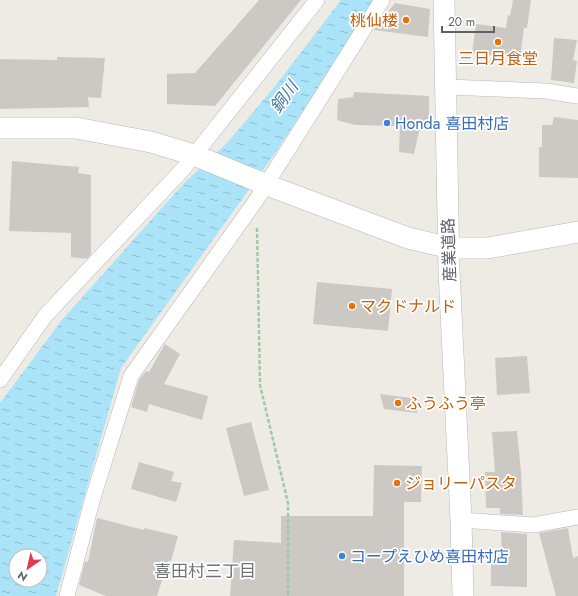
<svg xmlns="http://www.w3.org/2000/svg" width="578" height="596" viewBox="0 0 578 596" font-family="Jost,'Noto Sans JP',sans-serif">
<style>
.water{fill:url(#water-ripples);fill-rule:evenodd}
.building{fill:#ccc8c4}
.lines{fill:none;stroke-linecap:round;stroke-linejoin:round}
.street-casing{stroke:#b6b8bb;stroke-width:16}
.secondary-casing{stroke:#b4b9bc;stroke-width:22}
.path{stroke:#a0caa5;stroke-width:2.5;stroke-dasharray:4 2;stroke-linecap:butt}
.street{stroke:#fff;stroke-width:15}
.secondary{stroke:#fff;stroke-width:21}
.food-dot{fill:#e8710a;stroke:#fff;stroke-width:1.5}
.shop-dot{fill:#3f7fe0;stroke:#fff;stroke-width:1.5}
.labels{text-anchor:middle;dominant-baseline:central;stroke-width:3.5;stroke-linejoin:round;paint-order:stroke}
.food-label{font-size:16px;fill:#c56008;stroke:#fff;text-anchor:start}
.shop-label{font-size:16px;fill:#366cbe;stroke:#fff;text-anchor:start}
.street-label{font-size:16px;fill:#5d6265;stroke:#fff}
.water-label{font-size:17px;font-style:italic;fill:#437b99;stroke:#fff}
.neighbourhood-label{font-size:17px;fill:#6e7477;stroke:#fff}
</style>
<defs>
<pattern id="water-ripples" width="26" height="14" patternUnits="userSpaceOnUse"><rect width="26" height="14" fill="#abe4f9"/><path d="M2 4q2-2 4 0t4 0M15 11q2-2 4 0t4 0" fill="none" stroke="#8ebccd"/></pattern>
</defs>
<rect width="100%" height="100%" fill="#eeebe5"/>
<path class="water" d="M341 0H378L273 156 121 368 56 596H0V403L61 321 185 182 227 143 276 85ZM16 556H40V580H16Z"/>
<path class="building" d="M259 0H301L215 106 167 104V74L195 73Z
M513 0H531L527 28H524L520 59 472 53 476 24 506 28 508 15 510 16Z
M395 3 430 9 428 37 374 30Z
M554 38 577 40 573 60 577 61 574 83 551 80Z
M57 57 105 58 101 98 88 97 89 107 0 109V59L57 60Z
M354 92 429 96V129L419 131 414 154 399 152 400 126 355 125 337 120 338 99 353 97Z
M554 117 578 120V178L539 177V147H542V125H552Z
M12 161 79 167 78 173 91 175V254L87 259 71 257V233L9 231Z
M317 282 392 289 388 331 313 324Z
M165 344 180 354 164 384 208 396 202 420 149 404 147 412 131 407 139 380 146 371 149 372Z
M527 356 530 393 497 395 495 358Z
M380 394 419 399 417 413 384 409Z
M251 422 269 490 244 496 226 428Z
M517 431 521 472 523 515 500 514V508H486L485 472H495L492 432Z
M139 462 174 472 171 481 182 483 176 502 131 489Z
M374 465 422 466 421 502H404V596H230L234 540 281 543V516H373Z
M97 518 144 530V528L178 536 171 561H168L157 596H106L79 585 85 561 88 562Z
M568 528 573 558 578 556V596H556L539 533Z
M501 532 527 534V587L491 586V559H502Z"/>
<g class="lines">
<g class="street-casing">
<path id="street" d="M447 87 546 91 578 96
M0 380 45 316 184 168 317 0
M461 520 533 525 578 517
M67 596 92 501 131 376 257 199 382 0"/>
</g>
<g class="secondary-casing">
<path id="secondary" d="M444 0 449 270 461 520 463 596
M0 128H76L151 142 194 155 267 185 408 238 450 248H488L578 232"/>
</g>
<path class="path" d="M257 228 260 385 288 503V596"/>
<use href="#street" class="street"/>
<use href="#secondary" class="secondary"/>
</g>
<g class="food-dot">
<circle cx="406" cy="20" r="4"/>
<circle cx="498" cy="42" r="4"/>
<circle cx="352" cy="306" r="4"/>
<circle cx="398" cy="403" r="4"/>
<circle cx="397" cy="483" r="4"/>
</g>
<g class="shop-dot">
<circle cx="387" cy="123" r="4"/>
<circle cx="342" cy="556" r="4"/>
</g>
<g class="labels">
<g class="food-label">
<text x="398" y="20" text-anchor="end">桃仙楼</text>
<text x="498" y="58" text-anchor="middle">三日月食堂</text>
<text x="360" y="306">マクドナルド</text>
<text x="406" y="403">ふうふう亭</text>
<text x="405" y="483">ジョリーパスタ</text>
</g>
<g class="shop-label">
<text x="395" y="123">Honda 喜田村店</text>
<text x="350" y="556">コープえひめ喜田村店</text>
</g>
<g class="street-label">
<text transform="translate(449 250) rotate(-92)">産業道路</text>
</g>
<g class="water-label">
<text transform="translate(284 97) rotate(-54)">銅川</text>
</g>
<g class="neighbourhood-label">
<text x="205" y="571">喜田村三丁目</text>
</g>
</g>
<g transform="translate(28 568) rotate(214)"><circle r="19" fill="#ffffff" stroke="#bec0c1"/>
<path d="M0-3L7 15L0 10L-7 15Z" fill="#dd3d4c"/>
<text y="-6" font-size="11" font-weight="bold" text-anchor="middle" fill="#5d6265">N</text>
</g>
<path d="M442 26v6h52v-6" fill="none" stroke="#5d6265" stroke-width="2"/>
<text x="448" y="26" font-size="12" fill="#5d6265" stroke="#ffffff" stroke-width="3" paint-order="stroke">20 m</text>
</svg>
